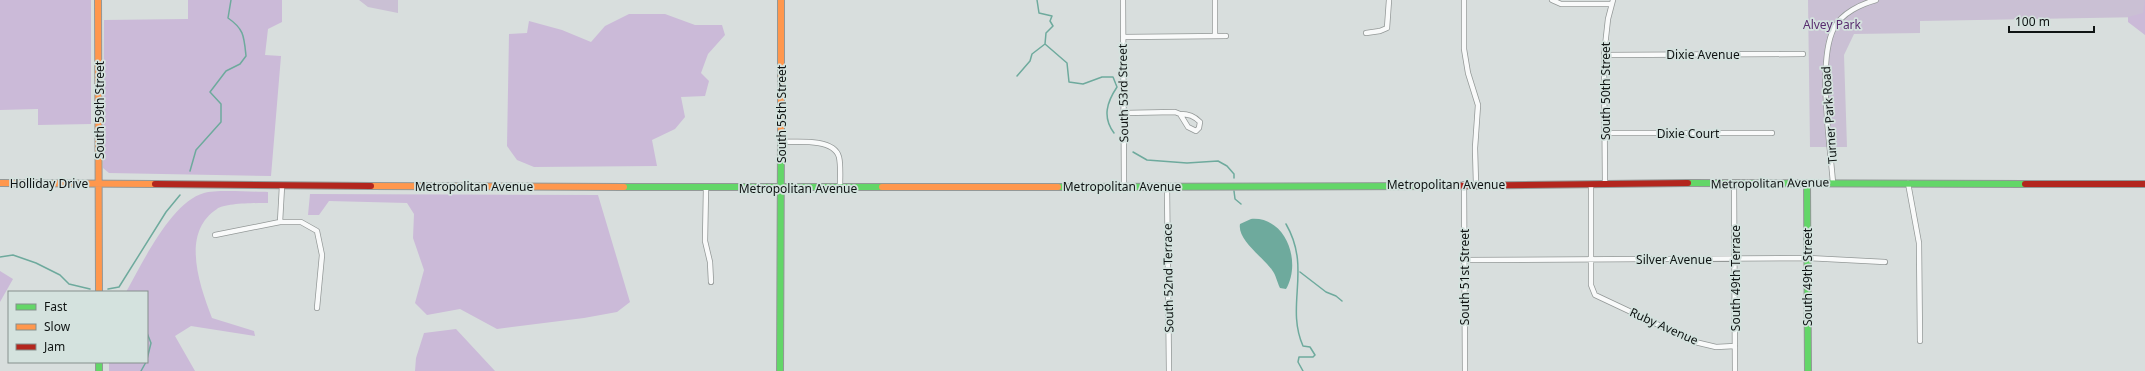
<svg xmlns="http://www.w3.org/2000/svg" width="2145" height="371" viewBox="0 0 2145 371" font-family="'Noto Sans',sans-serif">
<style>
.green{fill:#cac0d4}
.forest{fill:#cbbad8}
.water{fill:#6eaa9d}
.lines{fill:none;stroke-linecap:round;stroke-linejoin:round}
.stream{stroke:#6eaa9d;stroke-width:1.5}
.street-casing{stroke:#939897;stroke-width:6}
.fast-casing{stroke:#939897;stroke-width:8}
.slow-casing{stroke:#939897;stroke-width:8}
.jam-casing{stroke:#939897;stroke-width:8}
.street{stroke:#f9fafa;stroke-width:4.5}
.fast{stroke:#63d668;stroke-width:6}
.slow{stroke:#ff974d;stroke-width:6}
.jam{stroke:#b3261e;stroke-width:6}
.labels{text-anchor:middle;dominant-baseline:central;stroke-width:3.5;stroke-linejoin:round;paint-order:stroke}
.park-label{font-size:12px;fill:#592d6f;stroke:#d4e2de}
.street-label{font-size:12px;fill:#0f1413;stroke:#d4e2de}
</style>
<rect width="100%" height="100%" fill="#d8dedd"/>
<path class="green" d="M359 0H398V13L368 7Z
M1808 0H2145V17L1920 21V33L1854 34 1844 55 1847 147H1810Z"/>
<path class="forest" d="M0 0H91V124L38 125V109L0 110Z
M188 0H282V22L268 29 265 55 281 56 271 176 109 173 103 168 104 20 188 19Z
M2145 0V35L2128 22V17L2143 13Z
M629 14H665L695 25H722L725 35 708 54 701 73 709 81 705 96 681 97 685 117 675 129 652 140 657 166 534 167 517 160 507 146 509 34 527 33 529 21 562 30 591 42 605 26Z
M268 192V203C258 203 224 203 217 209 180 233 200 286 212 318L254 331 255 336 191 326 175 336 195 371H109V362H147V292H126C142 264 171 202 204 193 216 189 253 192 268 192Z
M310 194 598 195 630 302 617 312 584 318 497 329 460 309 427 315 415 303 424 270 413 238 414 214 407 203 329 201 319 215H308Z
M0 271 13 279 0 302Z
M456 329 495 371H415L416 358 424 333Z"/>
<path class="water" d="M1251 219C1286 216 1302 262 1286 289L1280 288C1277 282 1276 275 1272 270 1264 258 1237 240 1240 224Z"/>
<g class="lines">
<path class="stream" d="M1037 0 1039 13 1052 16 1050 21 1053 26 1046 33 1045 44 1067 63 1069 82 1083 84 1102 77H1113L1117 87C1107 102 1102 117 1114 133
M1017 76 1030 61 1032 54 1045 44
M1133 152 1147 160 1187 163 1218 161 1227 166 1234 174V178
M190 171 196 150 221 122V104L210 92 226 71 240 64 246 56C244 36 244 29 228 18L231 0
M1234 191 1235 199 1241 204
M1286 224C1312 269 1285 305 1303 346L1310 347 1315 355 1313 357H1299L1298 362 1303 371
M0 257 13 255 36 263 60 275 69 284 90 289
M1300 272 1326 292 1336 296 1342 301
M108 289 119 287 166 212 180 195
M147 333 151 343 147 359
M141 371 146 362"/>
<g class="street-casing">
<path id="street" d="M1123 0 1124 186
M1215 0V36
M1464 0V49L1468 73 1478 105 1475 148 1476 184
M1552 0 1561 4H1611
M1366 33 1380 31 1387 28 1389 0
M1123 37 1226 36
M1604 55 1803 54
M1124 113 1175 112 1180 114 1188 127 1196 131 1199 128 1200 122C1194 116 1189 114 1180 114
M1605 133H1772
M781 142C796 142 834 138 839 157 841 166 840 178 840 188
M1605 183 1604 55 1608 19 1613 0
M1833 183C1830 143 1817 61 1834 28 1842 13 1861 4 1876 0
M1908 183 1919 243 1920 341
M1464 184 1465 371
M1734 184 1735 371
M1591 185V285L1595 295 1695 342 1716 347 1735 346
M1167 186 1169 371
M706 188 705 241 710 262 711 282
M280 222 282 186
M215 235 280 222H301L317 231 322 255 317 308
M1464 260 1808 258 1885 262"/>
</g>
<g class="fast-casing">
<path id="fast" d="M1688 183 2025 184
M1807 183 1808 371
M624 187H882
M1058 187 1437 186
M99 362V371
M780 371 781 143"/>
</g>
<g class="slow-casing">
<path id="slow" d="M98 0 99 292
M781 143V0
M0 183 155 184
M371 186 624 187
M882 187H1058"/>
</g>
<g class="jam-casing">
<path id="jam" d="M155 184 371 186
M2025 184H2145
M1437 186 1688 183"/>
</g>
<use href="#street" class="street"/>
<use href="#fast" class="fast"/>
<use href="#slow" class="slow"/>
<use href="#jam" class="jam"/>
</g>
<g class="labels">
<g class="park-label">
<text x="1832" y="24">Alvey Park</text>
</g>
<g class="street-label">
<text x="1703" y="54">Dixie Avenue</text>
<text transform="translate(1605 91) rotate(-90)">South 50th Street</text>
<text transform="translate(1123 93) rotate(-91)">South 53rd Street</text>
<text transform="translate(99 110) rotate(-90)">South 59th Street</text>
<text transform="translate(781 114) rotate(-90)">South 55th Street</text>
<text transform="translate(1829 115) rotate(-94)">Turner Park Road</text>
<text x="1688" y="133">Dixie Court</text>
<text x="49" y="183">Holliday Drive</text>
<text transform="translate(1770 183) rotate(-1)">Metropolitan Avenue</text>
<text x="1446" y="184">Metropolitan Avenue</text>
<text x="474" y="186">Metropolitan Avenue</text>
<text x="1122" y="186">Metropolitan Avenue</text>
<text x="798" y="188">Metropolitan Avenue</text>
<text x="1674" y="259">Silver Avenue</text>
<text transform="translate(1464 277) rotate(-90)">South 51st Street</text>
<text transform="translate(1807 277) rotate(-90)">South 49th Street</text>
<text transform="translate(1168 278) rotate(-91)">South 52nd Terrace</text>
<text transform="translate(1735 278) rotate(-90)">South 49th Terrace</text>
<text transform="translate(1664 326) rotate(24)">Ruby Avenue</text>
</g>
</g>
<rect x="8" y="291" width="140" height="72" fill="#d4e2de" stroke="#85908d"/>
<rect x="16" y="304" width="20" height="6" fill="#63d668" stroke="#85908d"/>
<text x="44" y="311" font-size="12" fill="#0f1413">Fast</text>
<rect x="16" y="324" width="20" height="6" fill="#ff974d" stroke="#85908d"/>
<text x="44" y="331" font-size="12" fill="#0f1413">Slow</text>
<rect x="16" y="344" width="20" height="6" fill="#b3261e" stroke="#85908d"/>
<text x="44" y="351" font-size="12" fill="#0f1413">Jam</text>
<path d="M2009 26v6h85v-6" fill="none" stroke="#0f1413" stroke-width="2"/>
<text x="2015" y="26" font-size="12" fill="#0f1413" stroke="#d4e2de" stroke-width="3" paint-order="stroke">100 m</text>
</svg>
